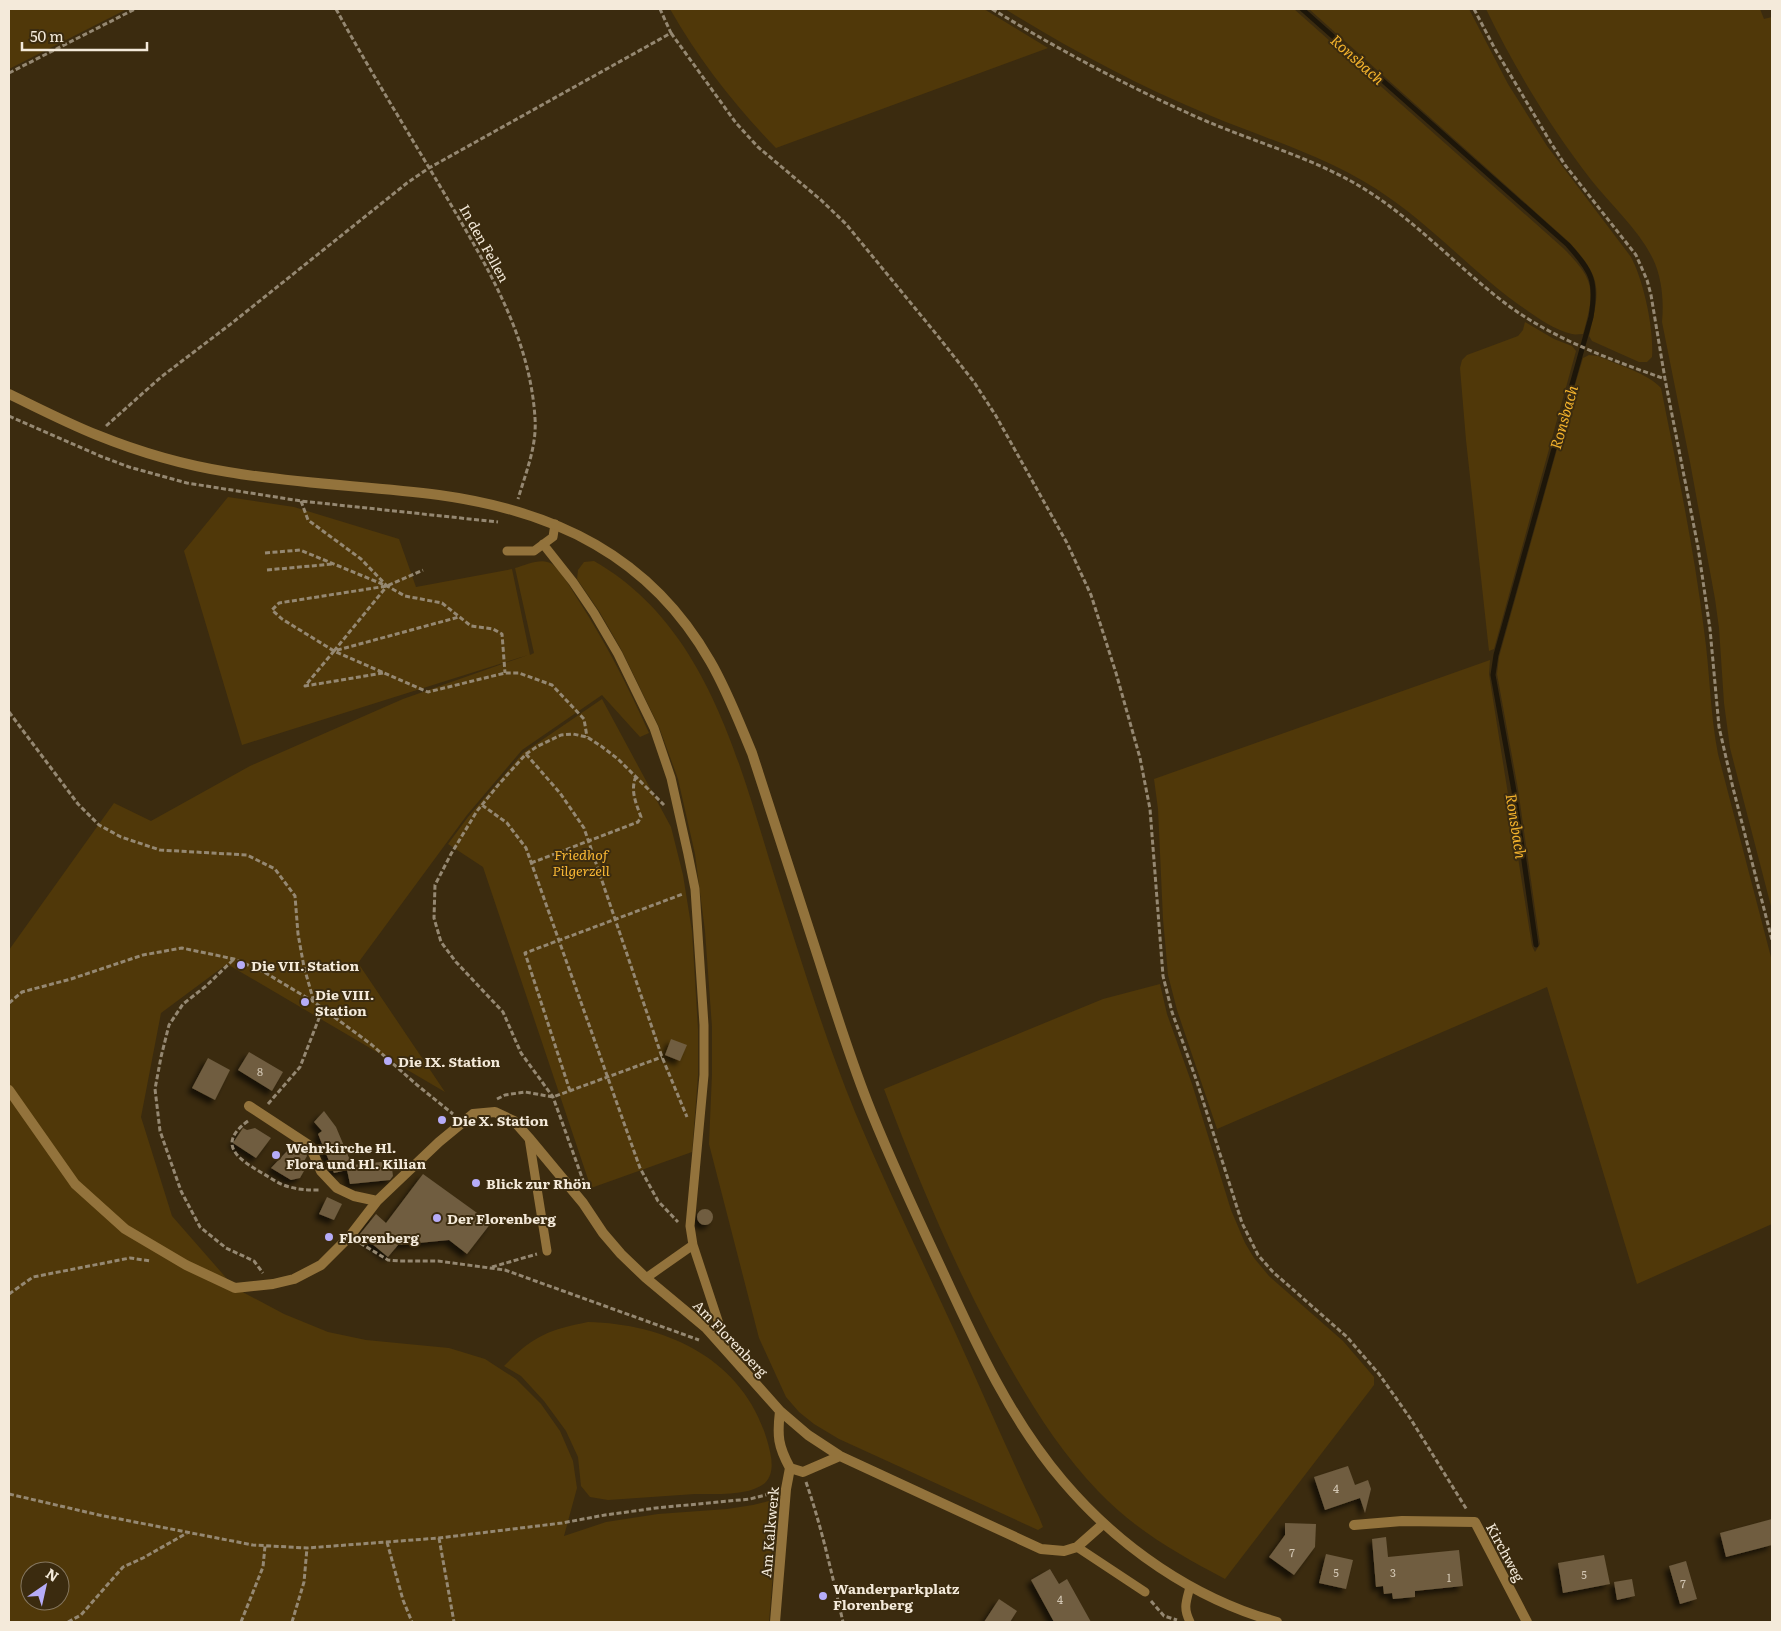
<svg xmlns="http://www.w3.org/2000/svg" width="1781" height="1631" viewBox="0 0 1781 1631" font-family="Literata,serif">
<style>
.green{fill:#503809;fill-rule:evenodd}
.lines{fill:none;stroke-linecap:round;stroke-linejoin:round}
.stream{stroke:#1d1609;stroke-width:5}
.building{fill:#6f5d40;filter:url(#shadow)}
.path{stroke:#958872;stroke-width:3;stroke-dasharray:5 2.5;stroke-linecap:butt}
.service{stroke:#93733c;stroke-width:9}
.minor{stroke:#93733c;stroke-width:10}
.tertiary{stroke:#93733c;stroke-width:10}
.poi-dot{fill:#b6acf8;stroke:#3b2b0f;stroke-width:2}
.labels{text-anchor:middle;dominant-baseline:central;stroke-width:4;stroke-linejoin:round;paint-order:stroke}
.number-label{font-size:11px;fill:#d3c7b4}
.street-label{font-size:14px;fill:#f4eada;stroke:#3b2b0f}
.park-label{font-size:14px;font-style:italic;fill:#f9b835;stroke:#3b2b0f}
.poi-label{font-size:14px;font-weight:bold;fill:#f4eada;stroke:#3b2b0f;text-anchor:start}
.water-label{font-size:15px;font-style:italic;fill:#f3b22c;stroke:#3b2b0f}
</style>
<defs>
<filter id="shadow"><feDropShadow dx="-4.5" dy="4.5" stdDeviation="2.5" flood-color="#0009"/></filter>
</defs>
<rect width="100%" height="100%" fill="#3b2b0f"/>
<path class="green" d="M9 9H127L9 69Z
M670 9H984L1048 48 776 148C735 106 699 60 670 9Z
M1005 9H1294L1563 248C1596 281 1595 290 1583 334 1579 334 1575 335 1572 334 1555 330 1539 319 1525 309 1477 276 1438 232 1391 199 1336 159 1271 141 1209 115 1139 86 1069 49 1005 9Z
M1309 9H1469L1508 84 1547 146 1631 257C1644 282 1654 329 1652 357L1647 362H1639L1592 341 1589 336C1600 289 1603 279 1569 242Z
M1486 9H1760L1764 19 1772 17V910L1730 748 1724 703 1719 628 1715 599 1690 462 1662 322C1664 301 1662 278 1653 259 1639 230 1612 206 1592 181 1551 128 1515 69 1486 9Z
M1525 322 1554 339 1572 346 1576 351 1494 649 1489 651 1466 440 1460 368 1462 360 1467 355 1518 336 1523 330Z
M1589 355 1598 356C1616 364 1649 374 1661 388 1677 468 1694 549 1704 630 1710 672 1710 713 1718 754L1772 961V1224L1637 1284 1547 987 1217 1129 1177 1010 1168 975 1163 919 1158 809 1154 779 1490 660 1489 674 1532 946 1535 952 1540 944 1518 789 1497 674 1499 657 1575 385 1583 358Z
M228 497 294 507 399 539 416 587 512 569 530 655 534 653 515 568C526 565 542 557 552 564 561 571 571 588 577 598 605 641 628 686 649 733L640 737 602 695 522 750 467 815 358 963 445 1092 227 964 161 1013 141 1117 172 1216 235 1288 284 1314 328 1332 366 1340 449 1348 485 1359 516 1379 541 1404 560 1431 573 1461 577 1488 564 1536 606 1522 658 1514 727 1509 753 1505 769 1501 775 1503 778 1512 769 1622H9V950L114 803 151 821 250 766 403 699 528 655 242 745 184 551ZM30 1571H60V1601H30Z
M594 561C708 626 739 763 775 878 800 957 824 1036 855 1112 886 1186 921 1258 955 1332 983 1394 1010 1456 1039 1517L1043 1527 1038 1530 839 1439 814 1424 799 1412 786 1397 759 1338 709 1144 712 1074V1027L705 931 695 854 678 779 659 727 622 651 599 611 577 579 578 570 584 562Z
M602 699 671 827 683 875 692 931 698 1029V1076L692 1152 591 1188 483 867 448 844 468 817 523 753Z
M1160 984 1167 1014 1192 1084 1231 1210 1245 1243 1254 1258 1269 1276 1343 1341 1374 1377V1385L1225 1579C1178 1554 1135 1530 1098 1491 1053 1444 1021 1388 990 1331 949 1253 915 1172 884 1089L1103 999Z
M588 1322C667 1324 743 1359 767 1440 771 1454 776 1472 765 1483 762 1486 753 1490 748 1491 731 1495 712 1494 695 1494 666 1496 637 1498 608 1500L590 1497 581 1486 578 1457 566 1431 544 1401 521 1376 504 1366C533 1336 548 1330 588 1322Z"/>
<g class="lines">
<path class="stream" d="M1302 9 1568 245C1592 272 1597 281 1591 317L1496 655 1493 675 1514 791 1536 945"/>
</g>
<path class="building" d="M671 1039 687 1045 680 1061 665 1055Z
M249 1052 283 1072 272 1091 238 1070Z
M208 1058 230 1070 215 1100 192 1088Z
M324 1111 336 1127 352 1165 391 1161 393 1176 390 1180 350 1184 347 1170 334 1173 318 1134 322 1131 314 1122Z
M243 1128 247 1130 255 1128 271 1138 256 1158 233 1143Z
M296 1145 305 1151 307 1156 303 1163 304 1171 300 1178 291 1180 271 1168 289 1149 292 1150Z
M423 1174 491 1223 467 1254 449 1240 398 1245 388 1257 360 1234 376 1214 386 1223Z
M327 1197 342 1204 334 1220 319 1214Z
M697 1217a8 8 0 1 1 16 0a8 8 0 1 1-16 0Z
M1348 1466 1355 1485 1368 1480 1371 1489 1365 1513 1360 1498 1325 1510 1314 1477Z
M1772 1519V1545L1726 1557 1720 1533Z
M1285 1523 1316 1524 1315 1547 1294 1575 1269 1557 1285 1535Z
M1386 1537 1388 1557 1459 1550 1463 1586 1415 1591V1597L1393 1599 1392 1593 1384 1594 1383 1586 1376 1587 1372 1539Z
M1326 1554 1353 1560 1346 1589 1319 1583Z
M1604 1555 1610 1584 1563 1593 1558 1563Z
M1686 1561 1697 1599 1680 1604 1669 1566Z
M1050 1569 1059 1584 1067 1579 1091 1622H1054L1031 1580Z
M1632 1579 1635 1596 1617 1600 1614 1582Z
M999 1599 1017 1611 1010 1622H984Z"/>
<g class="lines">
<path class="path" d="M336 9C371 73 410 135 447 198 487 266 530 337 535 418 537 446 526 472 518 499
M992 9C1061 51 1132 89 1206 121 1255 142 1309 157 1356 184 1410 215 1452 262 1501 300 1548 337 1609 359 1665 379
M1474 9 1495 49 1551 143 1565 165 1636 255 1647 280 1651 295 1665 379 1698 547 1710 629 1719 727 1733 788 1772 940
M671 33 736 123 758 147 821 200 846 224 937 335 974 382 996 416 1067 543 1091 595 1116 673 1140 758 1150 809 1163 976 1172 1012 1197 1082 1242 1223 1258 1255 1273 1272 1347 1337 1379 1374 1410 1418 1467 1510
M9 73 135 9
M9 416 100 456 129 467 187 483 301 501 498 522
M106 426 161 377 232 323 407 183 429 168 671 33 660 9
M301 501 308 520 361 559 387 586 334 651 428 692 505 673H519L552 685 584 719 587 737
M265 553 300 550 387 586 405 596 442 603 471 626 493 629 502 634 505 673
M267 570 333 564
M334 651 282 619 272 610 279 603 387 586 423 570
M383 673 305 686 334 651 459 617
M9 712 78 804 99 825 121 837 160 850 247 855 275 869 295 896 298 934 304 967 314 1002
M526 754 560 793 584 828 662 1057 687 1117
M482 805 507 823 526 848 640 1168 658 1201 678 1222
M531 863 638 822 641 817C636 803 630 791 636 776
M233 960 206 986 183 1004 169 1025 161 1057 155 1089 160 1131 181 1191 200 1227 226 1248 254 1261 263 1273
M9 1003 22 992 71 979 143 955 182 948 234 959 264 972 314 1002 372 1045 417 1085 453 1114
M570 1091 525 953 683 894
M497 1099 505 1095 525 1092 553 1097 662 1057
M268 1104 300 1067 323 1008
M248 1121C216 1144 238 1159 262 1173 271 1178 280 1185 290 1187 300 1190 310 1190 321 1190
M584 1183 553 1097 521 1053 503 1012 456 962 441 942 434 918 435 885 451 854 477 811 499 784 526 754 538 746 561 735 573 734 587 737 601 746 618 759 664 805
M360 1243 388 1260 400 1261H438L505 1270 699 1340
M492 1267 537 1254
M9 1294 33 1277 130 1258 151 1261
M806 1482C822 1528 832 1575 843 1622
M9 1494 99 1515 253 1545 307 1548 439 1538 562 1523 605 1515 656 1508 750 1499 773 1493
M439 1538 454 1622
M387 1542 403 1600 412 1622
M1151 1601 1164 1616 1177 1620
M68 1622 81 1615 123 1567 143 1558 187 1533
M241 1622 263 1567 265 1546
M292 1622 304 1582 307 1548"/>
<path class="service" d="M543 544 573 582 594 613 618 654 654 728 671 778 688 854 695 889 704 1025V1075L690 1226 693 1245 728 1351
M507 551H534L553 537 555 524
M529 1138 547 1251
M646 1278 693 1245
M1077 1547 1145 1592
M1190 1587C1186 1602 1183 1608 1190 1622"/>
<path class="minor" d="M9 1090 75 1184 125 1229 186 1265 235 1288 273 1284 294 1279 321 1265 350 1236 377 1201 439 1142 473 1114 495 1112 514 1121 529 1138 583 1203 603 1233 621 1254 646 1278 706 1328 780 1411 808 1435 840 1456 1041 1549 1064 1551 1077 1547 1103 1524
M249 1106 310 1146 321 1171 337 1188 354 1196 377 1201
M780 1411C777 1436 778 1446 790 1468
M1354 1525 1402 1521 1475 1522 1527 1622
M775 1622 786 1489 790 1468 803 1472 840 1456"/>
<path class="tertiary" d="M9 394C38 408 67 423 97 435 139 452 184 465 228 472 298 484 369 486 439 495 555 511 650 556 710 661 727 690 739 722 752 753 774 822 796 891 819 960 834 1007 849 1055 867 1101 889 1158 916 1214 942 1270 976 1344 1010 1419 1063 1481 1119 1547 1194 1599 1277 1622"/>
</g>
<g class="poi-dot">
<circle cx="241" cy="965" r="5"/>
<circle cx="305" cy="1002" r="5"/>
<circle cx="388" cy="1061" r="5"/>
<circle cx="442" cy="1120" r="5"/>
<circle cx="276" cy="1155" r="5"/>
<circle cx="476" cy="1183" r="5"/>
<circle cx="437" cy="1218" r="5"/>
<circle cx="329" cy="1237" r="5"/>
<circle cx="823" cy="1596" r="5"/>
</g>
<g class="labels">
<g class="number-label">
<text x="260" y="1071">8</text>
<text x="1336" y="1488">4</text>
<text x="1292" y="1552">7</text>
<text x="1336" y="1572">5</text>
<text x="1393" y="1572">3</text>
<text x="1584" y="1574">5</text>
<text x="1449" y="1577">1</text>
<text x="1683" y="1583">7</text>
<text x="1060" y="1599">4</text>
</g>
<g class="street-label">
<text transform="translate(485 243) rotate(61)">In den Fellen</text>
<text transform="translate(731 1338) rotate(46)">Am Florenberg</text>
<text transform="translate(769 1532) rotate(-85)">Am Kalkwerk</text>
<text transform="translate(1506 1552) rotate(62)">Kirchweg</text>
</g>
<g class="park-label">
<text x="581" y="854">Friedhof<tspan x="581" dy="16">Pilgerzell</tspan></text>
</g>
<g class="poi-label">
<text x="251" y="965">Die VII. Station</text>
<text x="315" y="994">Die VIII.<tspan x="315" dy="16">Station</tspan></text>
<text x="398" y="1061">Die IX. Station</text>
<text x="452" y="1120">Die X. Station</text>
<text x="286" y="1147">Wehrkirche Hl.<tspan x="286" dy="16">Flora und Hl. Kilian</tspan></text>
<text x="486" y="1183">Blick zur Rhön</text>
<text x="447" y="1218">Der Florenberg</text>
<text x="339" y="1237">Florenberg</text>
<text x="833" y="1588">Wanderparkplatz<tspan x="833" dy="16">Florenberg</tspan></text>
</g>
<g class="water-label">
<text transform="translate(1358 59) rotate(42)">Ronsbach</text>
<text transform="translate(1563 417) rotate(-74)">Ronsbach</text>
<text transform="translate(1517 826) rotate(81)">Ronsbach</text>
</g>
</g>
<rect width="1781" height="1631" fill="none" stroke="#f4eada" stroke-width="20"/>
<g transform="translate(45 1586) rotate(34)"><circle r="24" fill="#3b2b0f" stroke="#857760"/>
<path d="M0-4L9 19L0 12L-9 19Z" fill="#b6acf8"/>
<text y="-8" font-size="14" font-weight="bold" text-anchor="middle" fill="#f4eada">N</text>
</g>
<path d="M22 42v8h125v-8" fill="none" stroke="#f4eada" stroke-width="2.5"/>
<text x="30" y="42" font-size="15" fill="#f4eada" stroke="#3b2b0f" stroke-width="4" paint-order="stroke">50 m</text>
</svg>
